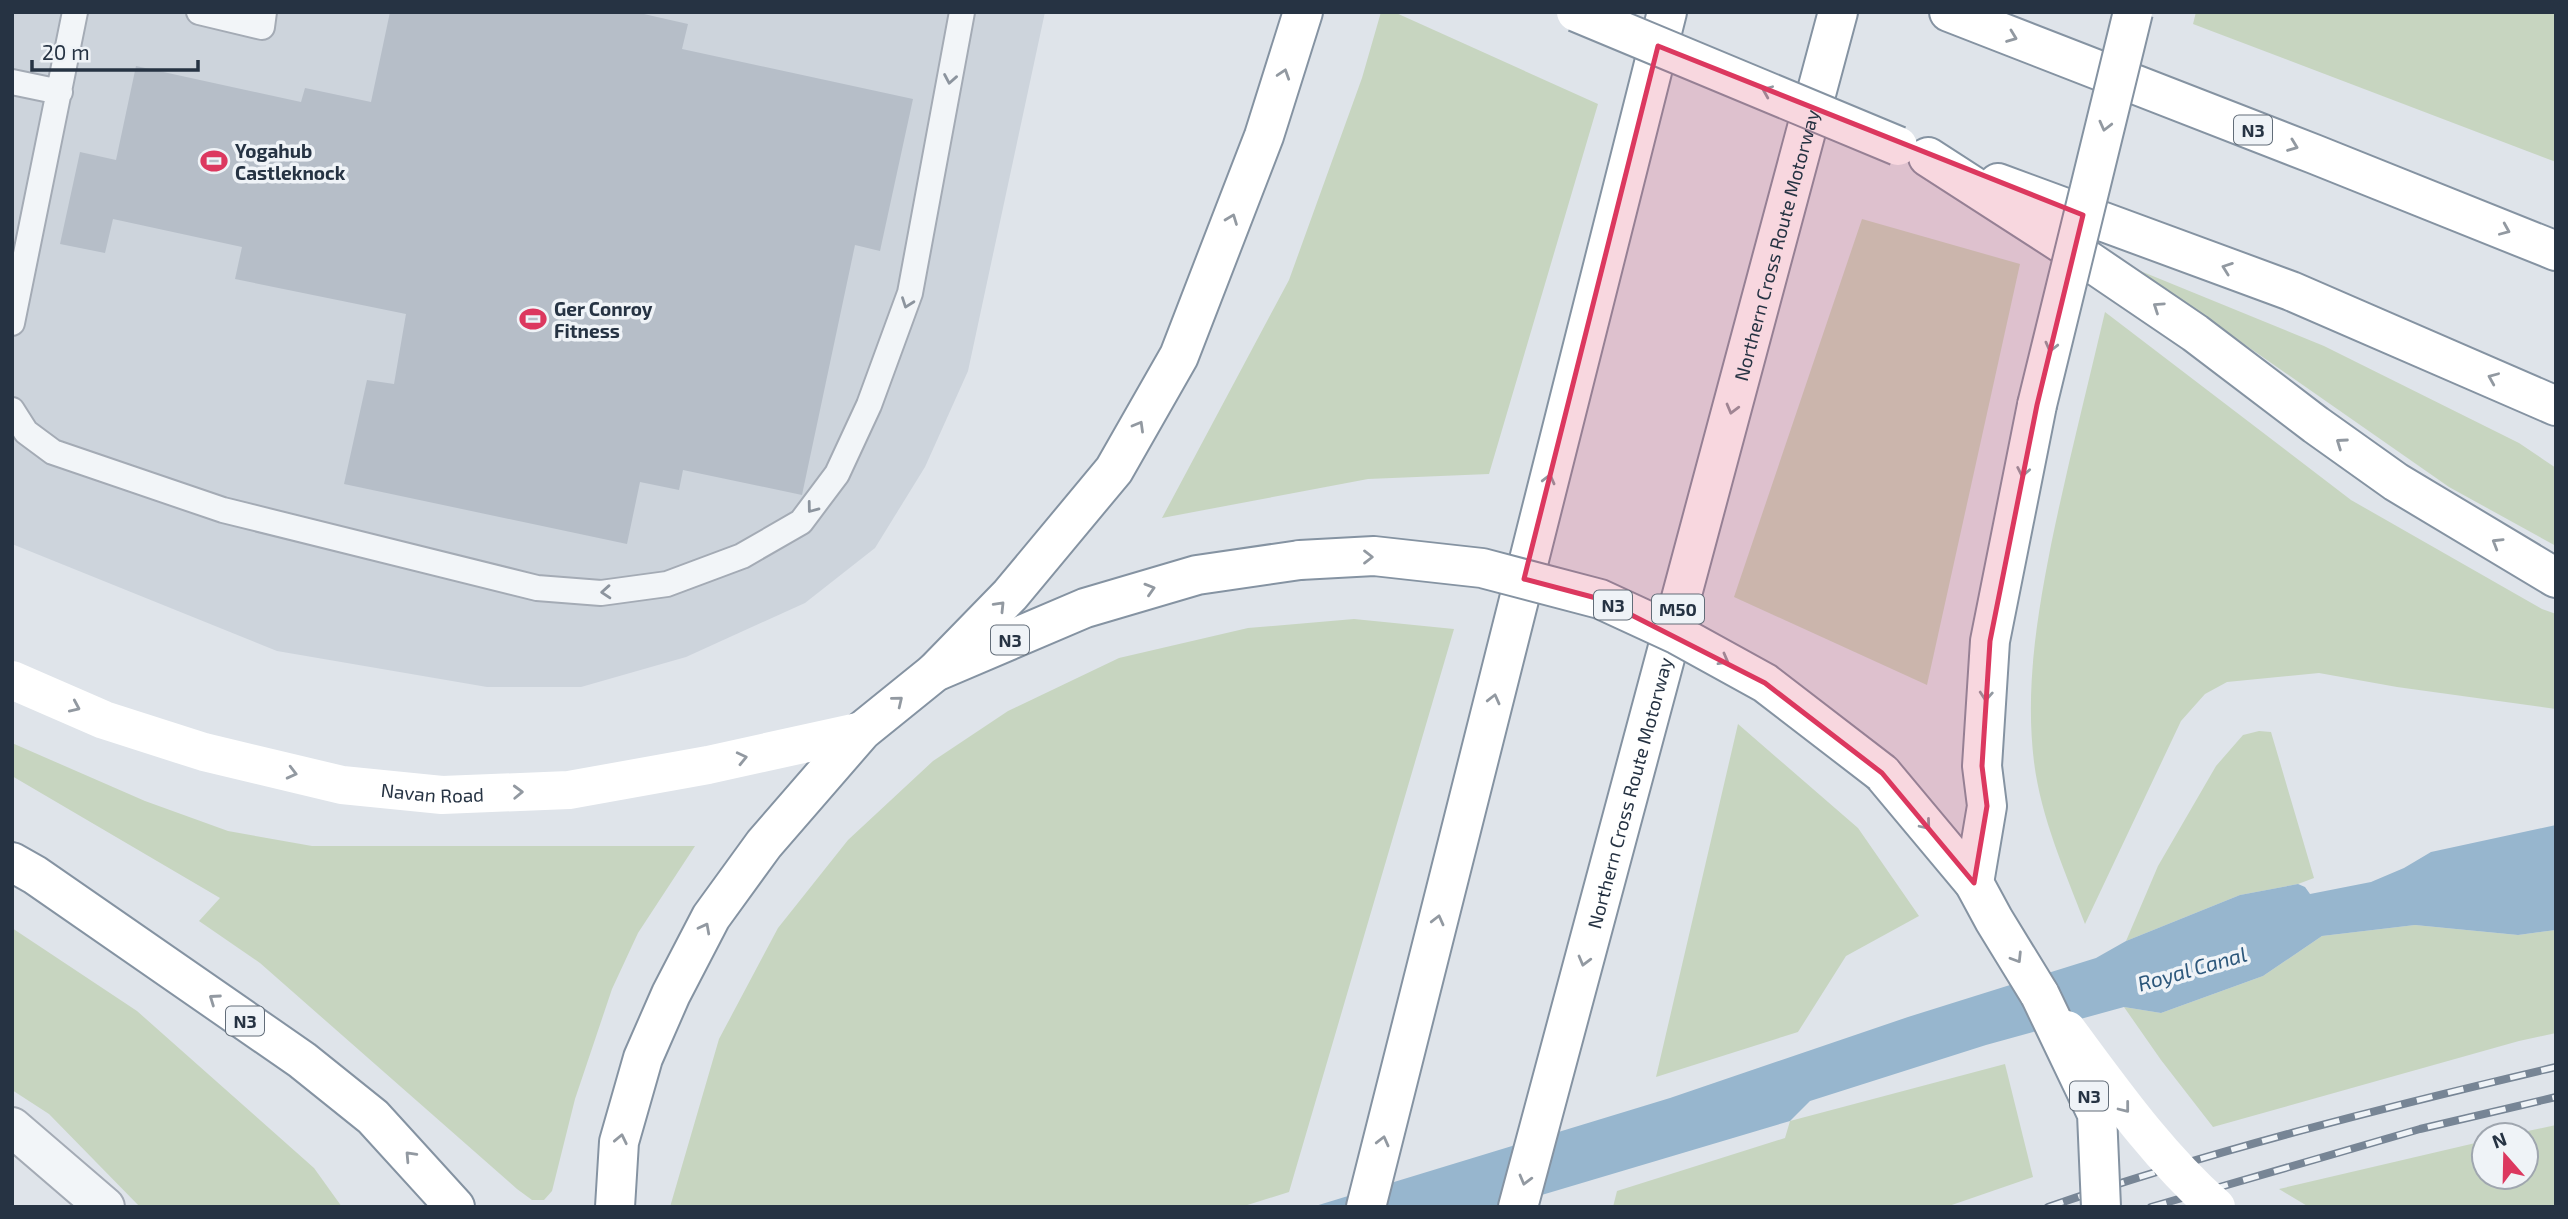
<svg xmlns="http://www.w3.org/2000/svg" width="2568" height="1219" viewBox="0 0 2568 1219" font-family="'Exo 2',sans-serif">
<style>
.built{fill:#cdd4dc}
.green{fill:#c7d5c0}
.water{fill:#97b6ce}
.building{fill:#b6bec8}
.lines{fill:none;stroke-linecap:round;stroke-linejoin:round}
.service-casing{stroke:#a4abb5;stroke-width:28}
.minor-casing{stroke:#a4abb5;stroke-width:42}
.trunk-casing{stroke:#8593a2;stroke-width:42}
.motorway-casing{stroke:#8593a2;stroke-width:42}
.service{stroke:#f2f5f8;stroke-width:24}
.minor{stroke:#f2f5f8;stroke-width:38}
.secondary{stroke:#fff;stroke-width:38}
.trunk{stroke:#fff;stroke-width:38}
.motorway{stroke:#fff;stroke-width:38}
.rail-casing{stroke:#778595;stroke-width:8}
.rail{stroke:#eff3f7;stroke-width:5;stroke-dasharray:16;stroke-linecap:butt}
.trunk-bridge-casing{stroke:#8593a2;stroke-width:42;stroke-linecap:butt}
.motorway-bridge-casing{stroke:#8593a2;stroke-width:42;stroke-linecap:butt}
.secondary-bridge{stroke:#fff;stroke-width:38}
.trunk-bridge{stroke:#fff;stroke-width:38}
.motorway-bridge{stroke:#fff;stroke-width:38}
.oneway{stroke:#9299a1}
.oneway2{stroke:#8c949e}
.marked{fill:#dc385f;fill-opacity:0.2;stroke:#dc385f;stroke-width:5;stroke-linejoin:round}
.labels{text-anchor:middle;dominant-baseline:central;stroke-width:7;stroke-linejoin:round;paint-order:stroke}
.shield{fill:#eff3f7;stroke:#626d79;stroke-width:2}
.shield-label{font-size:18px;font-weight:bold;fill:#263343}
.poi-label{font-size:19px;font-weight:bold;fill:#263343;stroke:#eff3f7;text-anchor:start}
.street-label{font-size:19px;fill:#263343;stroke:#eff3f7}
.water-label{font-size:21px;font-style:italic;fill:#2c577b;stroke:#eff3f7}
</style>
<rect width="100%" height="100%" fill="#dfe4ea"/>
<path class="built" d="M12 12H1045L968 371 925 467 875 548 805 603 686 657 581 687H487L277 651 12 544Z"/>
<path class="green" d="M1381 12H1394L1598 104 1489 474 1368 479 1162 518 1289 280 1362 78Z
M2196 12H2556V162L2193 24Z
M1862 219 2020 264 1927 685 1734 597Z
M2138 270 2324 346 2519 443 2556 468V546L2449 487Z
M2105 312 2351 500 2542 609 2556 614V709L2397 687 2319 673 2227 682 2205 694 2181 721 2085 924C2065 871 2041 818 2034 762 2025 689 2037 616 2051 545 2067 467 2087 389 2105 312Z
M1354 619 1454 629 1289 1192 1241 1207H670L719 1039 778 928 848 840 933 761 1008 711 1119 658 1248 628Z
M1738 724 1858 828 1919 916 1846 956 1798 1032 1656 1077Z
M2259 731 2271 732 2314 878 2298 884 2240 895 2126 941 2158 866 2216 766 2243 735Z
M12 743 145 801 228 831 312 846H695L638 933 612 989 575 1099 552 1191 544 1200H532L517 1189 260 963 199 921 220 898 12 776Z
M2415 925 2518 935 2556 930V1033L2519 1041 2213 1127 2161 1060 2124 1007 2161 1013 2263 976 2322 936Z
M12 928 137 1011 314 1168 342 1207H140L49 1114 12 1090Z
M2005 1064 2033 1177 1946 1207H1613L1617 1191 1785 1138 1790 1121Z
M2556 1125V1207H2309L2279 1189 2484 1141V1177H2526V1135H2509Z"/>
<path class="water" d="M2556 825V930L2518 935 2415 925 2322 936 2263 976 2161 1013 2124 1007 1986 1045 1810 1101 1790 1121 1501 1207H1312L1670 1098 1908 1017 2096 958 2126 941 2240 895 2298 884 2305 887 2310 894 2371 882 2404 868 2431 852Z"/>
<path class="building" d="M390 12H635L688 24 682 49 913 99 880 251 855 245 802 495 683 470 679 490 640 482 627 544 344 484 367 380 394 384 406 314 235 279 242 247 113 219 105 253 60 244 80 152 116 160 136 66 301 102 305 88 371 102Z"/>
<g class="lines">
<g class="service-casing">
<path id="service" d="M199 12 262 27 264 12
M12 82 60 92
M12 323 75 12
M12 410 26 432 53 452 223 510 537 588 601 593 667 584 742 556 801 522 837 474 869 405 910 293 962 12"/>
</g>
<g class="minor-casing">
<path id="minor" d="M12 1127 105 1207"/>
</g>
<g class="trunk-casing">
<path id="trunk" d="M1949 12 2314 154 2556 251
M1882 773 1974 883 1994 920 2040 995
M12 862 35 875 302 1060 373 1117 455 1207
M615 1207 619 1142 643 1058 671 994 711 917 764 844 862 731 935 672 1085 608 1197 575 1300 560"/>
</g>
<g class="motorway-casing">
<g id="motorway">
<path d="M1928 157 2089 261 2195 333 2316 425 2396 482 2556 578"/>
<path d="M1998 183 2291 291 2556 406"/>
<path d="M935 672 1010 595 1114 470 1179 356 1264 136 1303 12"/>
<path d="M1974 883 1987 806 1982 766 1990 641 2037 405"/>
<path d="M1366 1207 1667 12"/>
<path id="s2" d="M1518 1207 1838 12"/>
</g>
</g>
<use href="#service" class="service"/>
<use href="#minor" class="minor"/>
<path class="secondary" id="s1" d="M12 680 104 720 204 752 342 785 442 795 569 790 708 765 862 731"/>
<use href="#trunk" class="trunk"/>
<use href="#motorway" class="motorway"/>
<g class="rail-casing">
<path id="rail" d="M2048 1207C2215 1150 2385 1107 2556 1067
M2151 1207 2420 1129 2556 1097"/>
</g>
<use href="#rail" class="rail"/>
<g class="trunk-bridge-casing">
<path id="trunk-bridge" d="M1300 560 1374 556 1482 568 1600 599 1678 635 1765 683 1882 773
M2040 995 2097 1114 2101 1207"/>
</g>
<g class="motorway-bridge-casing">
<path id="motorway-bridge" d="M1576 12 1898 146
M2037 405 2133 12"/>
</g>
<path class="secondary-bridge" d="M2067 1030C2113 1092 2158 1156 2216 1207"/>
<use href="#trunk-bridge" class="trunk-bridge"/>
<use href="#motorway-bridge" class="motorway-bridge"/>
</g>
<defs><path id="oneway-chevron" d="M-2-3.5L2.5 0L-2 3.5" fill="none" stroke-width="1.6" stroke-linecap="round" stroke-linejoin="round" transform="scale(1.75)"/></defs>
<g class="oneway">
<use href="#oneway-chevron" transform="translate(2012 37) rotate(21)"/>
<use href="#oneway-chevron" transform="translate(1284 74) rotate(-72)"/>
<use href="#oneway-chevron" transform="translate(1767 91) rotate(-157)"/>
<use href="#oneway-chevron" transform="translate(2105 126) rotate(104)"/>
<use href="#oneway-chevron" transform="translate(2293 146) rotate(21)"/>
<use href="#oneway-chevron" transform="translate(1232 219) rotate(-69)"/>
<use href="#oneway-chevron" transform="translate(2505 230) rotate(23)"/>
<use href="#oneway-chevron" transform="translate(2227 268) rotate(-160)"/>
<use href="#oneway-chevron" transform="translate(2158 307) rotate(-146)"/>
<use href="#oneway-chevron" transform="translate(2051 347) rotate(104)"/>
<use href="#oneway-chevron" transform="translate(2493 378) rotate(-157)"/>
<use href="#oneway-chevron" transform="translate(1732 409) rotate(105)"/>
<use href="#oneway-chevron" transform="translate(1139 426) rotate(-60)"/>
<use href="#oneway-chevron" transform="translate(2341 443) rotate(-145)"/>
<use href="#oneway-chevron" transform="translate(2023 472) rotate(101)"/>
<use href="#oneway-chevron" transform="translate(1549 479) rotate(-76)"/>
<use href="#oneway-chevron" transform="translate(2497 543) rotate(-149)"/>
<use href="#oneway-chevron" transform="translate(1368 557)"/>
<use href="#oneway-chevron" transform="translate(1150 589) rotate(-17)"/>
<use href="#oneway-chevron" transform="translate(1000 606) rotate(-46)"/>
<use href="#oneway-chevron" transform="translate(1724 660) rotate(29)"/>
<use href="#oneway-chevron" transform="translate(1986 696) rotate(94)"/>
<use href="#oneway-chevron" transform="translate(1494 699) rotate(-76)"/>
<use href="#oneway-chevron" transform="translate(898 701) rotate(-39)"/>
<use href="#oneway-chevron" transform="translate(75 707) rotate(24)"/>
<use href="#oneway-chevron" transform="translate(742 758) rotate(-13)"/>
<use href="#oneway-chevron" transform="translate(292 773) rotate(14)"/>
<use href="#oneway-chevron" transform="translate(518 792) rotate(-2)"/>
<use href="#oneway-chevron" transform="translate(1926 825) rotate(50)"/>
<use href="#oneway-chevron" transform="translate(1438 920) rotate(-76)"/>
<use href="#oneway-chevron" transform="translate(705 928) rotate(-62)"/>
<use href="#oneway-chevron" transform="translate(2017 958) rotate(58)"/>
<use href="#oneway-chevron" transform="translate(1584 961) rotate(105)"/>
<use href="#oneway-chevron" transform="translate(214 999) rotate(-145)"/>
<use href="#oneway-chevron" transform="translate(2125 1108) rotate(52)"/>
<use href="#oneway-chevron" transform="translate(621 1139) rotate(-78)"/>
<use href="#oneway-chevron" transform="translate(1383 1141) rotate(-76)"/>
<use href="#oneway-chevron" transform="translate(410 1156) rotate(-133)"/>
<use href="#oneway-chevron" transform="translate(1525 1180) rotate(105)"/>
</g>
<g class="oneway2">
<use href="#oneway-chevron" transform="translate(950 79) rotate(100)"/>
<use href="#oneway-chevron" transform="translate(907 303) rotate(110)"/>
<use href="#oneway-chevron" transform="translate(812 508) rotate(127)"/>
<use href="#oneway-chevron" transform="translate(606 592) rotate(176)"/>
</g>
<path class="marked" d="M1658 46 2083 215 2037 405 1990 641 1982 766 1987 806 1974 883 1882 773 1765 683 1600 599 1524 579Z"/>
<defs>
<g id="stadium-bare" transform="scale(2.1)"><path d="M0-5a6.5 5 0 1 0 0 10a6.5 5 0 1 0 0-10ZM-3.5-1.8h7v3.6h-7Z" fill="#dc385f" stroke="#eff3f7" stroke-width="2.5" paint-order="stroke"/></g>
</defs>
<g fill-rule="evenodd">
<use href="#stadium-bare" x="214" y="161"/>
<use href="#stadium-bare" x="533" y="319"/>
</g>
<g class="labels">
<g class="shield">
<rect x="2234" y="115.5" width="38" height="29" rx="5"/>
<rect x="1594" y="590.5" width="38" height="29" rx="5"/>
<rect x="1652" y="594.5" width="52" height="29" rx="5"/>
<rect x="991" y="625.5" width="38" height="29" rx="5"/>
<rect x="226" y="1006.5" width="38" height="29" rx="5"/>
<rect x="2070" y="1081.5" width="38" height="29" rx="5"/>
</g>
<g class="shield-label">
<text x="2253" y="130">N3</text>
<text x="1613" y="605">N3</text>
<text x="1678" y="609">M50</text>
<text x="1010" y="640">N3</text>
<text x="245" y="1021">N3</text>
<text x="2089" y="1096">N3</text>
</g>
<g class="poi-label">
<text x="235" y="150">Yogahub<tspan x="235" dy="22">Castleknock</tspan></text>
<text x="554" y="308">Ger Conroy<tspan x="554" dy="22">Fitness</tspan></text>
</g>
<g class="street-label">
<text stroke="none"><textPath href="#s2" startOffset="996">Northern Cross Route Motorway</textPath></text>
<text stroke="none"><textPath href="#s1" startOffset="438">Navan Road</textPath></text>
<text stroke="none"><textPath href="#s2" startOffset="429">Northern Cross Route Motorway</textPath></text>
</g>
<g class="water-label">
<text transform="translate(2192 968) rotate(-16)">Royal Canal</text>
</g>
</g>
<rect width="2568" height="1219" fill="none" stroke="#263343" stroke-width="28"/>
<g transform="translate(2505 1156) rotate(340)"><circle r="33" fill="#eff3f7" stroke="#9fa6af" stroke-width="2"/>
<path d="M0-5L12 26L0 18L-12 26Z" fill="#dc385f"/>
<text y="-10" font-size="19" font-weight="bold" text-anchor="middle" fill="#263343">N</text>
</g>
<path d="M32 60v10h166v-10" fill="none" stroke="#263343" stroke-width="3.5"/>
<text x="42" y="60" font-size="21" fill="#263343" stroke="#eff3f7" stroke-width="5" paint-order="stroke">20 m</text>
</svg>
